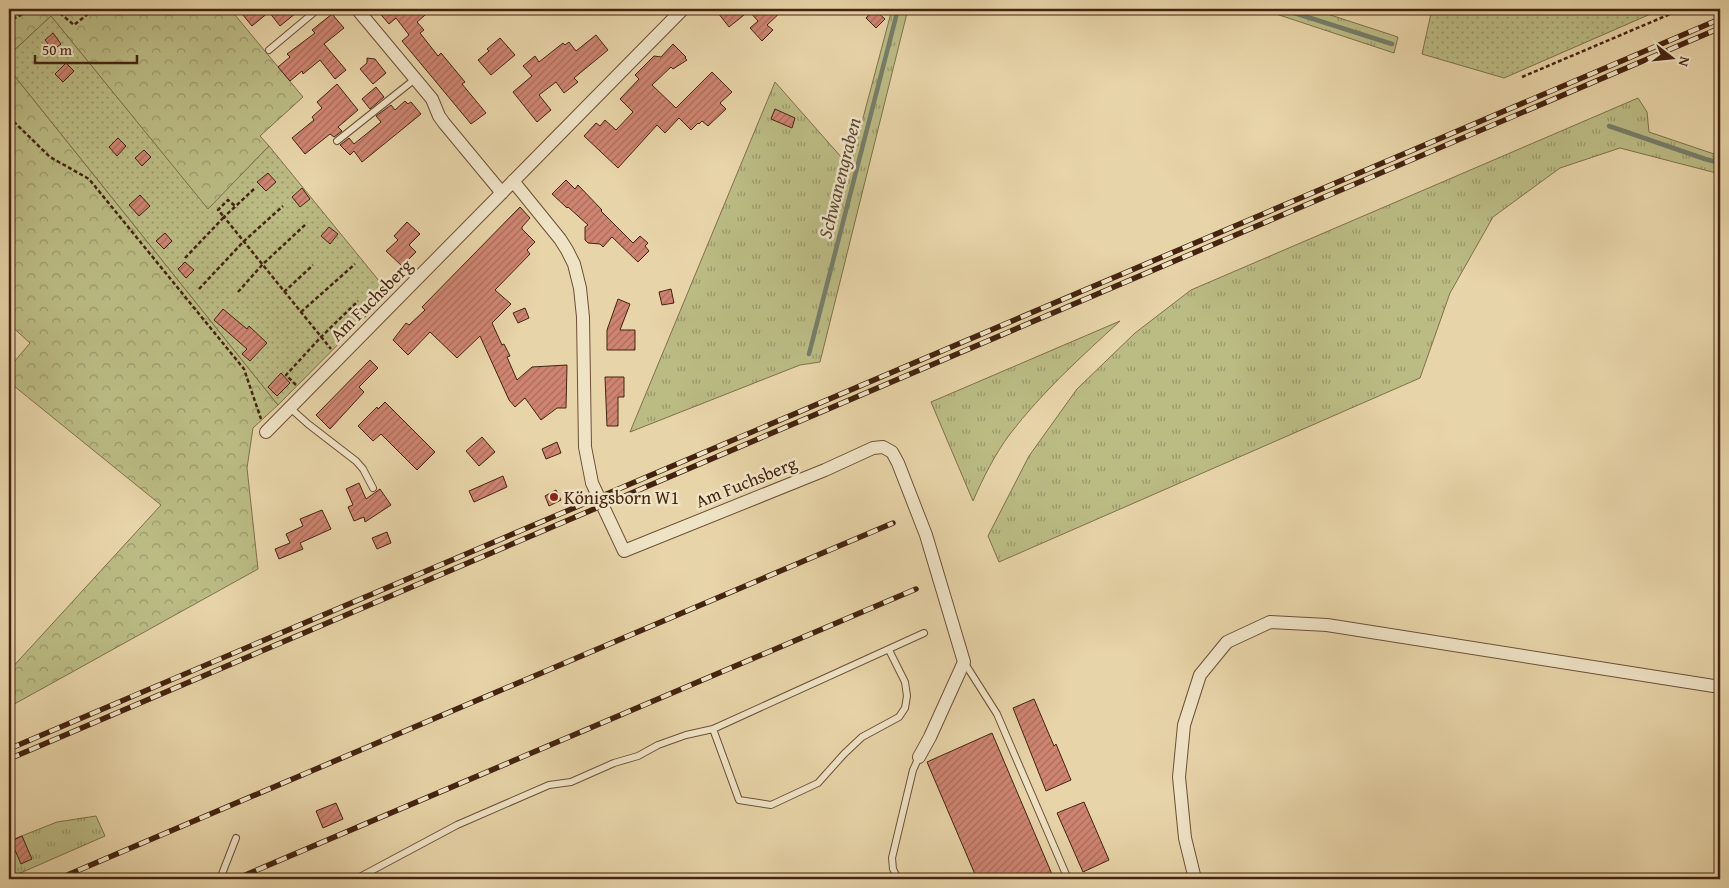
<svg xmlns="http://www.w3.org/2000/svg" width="1729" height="888" viewBox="0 0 1729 888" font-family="'Gentium Book Plus',serif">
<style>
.grass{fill:url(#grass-tufts);stroke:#80704a}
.forest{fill:url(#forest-crowns);stroke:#80704a}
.garden{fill:url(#garden-dots);stroke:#80704a}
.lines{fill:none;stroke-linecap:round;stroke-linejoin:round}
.stream{stroke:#767d6a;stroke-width:4.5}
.building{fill:url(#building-hatch);stroke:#442410}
.service-casing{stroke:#6d5036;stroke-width:8}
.minor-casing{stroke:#6d5036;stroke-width:14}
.path{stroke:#442410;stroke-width:2.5;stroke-dasharray:4 2.5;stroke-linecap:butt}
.service{stroke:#efe3c6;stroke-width:6}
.minor{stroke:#efe3c6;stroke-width:12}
.rail-casing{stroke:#442410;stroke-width:5.5}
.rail{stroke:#efe3c6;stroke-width:4;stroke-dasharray:11;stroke-linecap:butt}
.poi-dot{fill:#8f2418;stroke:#efe3c6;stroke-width:2}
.labels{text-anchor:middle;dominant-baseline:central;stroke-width:5;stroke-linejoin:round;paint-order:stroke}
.street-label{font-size:18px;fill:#442410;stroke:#efe3c6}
.poi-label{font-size:18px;fill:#442410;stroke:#efe3c6;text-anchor:start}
.water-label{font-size:19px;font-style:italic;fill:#594936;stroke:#efe3c6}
</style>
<defs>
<pattern id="grass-tufts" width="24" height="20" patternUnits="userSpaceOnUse" patternTransform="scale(1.25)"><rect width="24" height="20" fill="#bbbb84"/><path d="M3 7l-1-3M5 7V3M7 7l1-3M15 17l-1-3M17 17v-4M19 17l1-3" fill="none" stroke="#9a986b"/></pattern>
<pattern id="forest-crowns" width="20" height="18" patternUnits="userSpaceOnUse" patternTransform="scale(1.25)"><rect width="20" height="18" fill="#bbbb84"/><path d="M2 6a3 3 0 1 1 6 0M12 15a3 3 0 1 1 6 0" fill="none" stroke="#9a986b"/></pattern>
<pattern id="garden-dots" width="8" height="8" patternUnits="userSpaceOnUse" patternTransform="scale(1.25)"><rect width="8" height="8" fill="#bbbb84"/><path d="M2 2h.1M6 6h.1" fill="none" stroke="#9a986b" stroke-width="1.8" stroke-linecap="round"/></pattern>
<pattern id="building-hatch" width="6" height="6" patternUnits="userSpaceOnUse" patternTransform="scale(1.25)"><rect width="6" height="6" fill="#ce8471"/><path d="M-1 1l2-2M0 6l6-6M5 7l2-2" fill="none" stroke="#a96c5b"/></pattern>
</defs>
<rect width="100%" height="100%" fill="#e7d4a8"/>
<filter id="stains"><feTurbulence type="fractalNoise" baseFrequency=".004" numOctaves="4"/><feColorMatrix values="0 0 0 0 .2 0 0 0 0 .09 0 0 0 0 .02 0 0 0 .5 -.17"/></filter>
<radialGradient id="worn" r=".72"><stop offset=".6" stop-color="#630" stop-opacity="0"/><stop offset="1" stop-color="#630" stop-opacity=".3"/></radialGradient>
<path class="grass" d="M892 9H908L820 362 800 365 630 432 775 82 850 167Z
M1261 9H1312L1398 37 1394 53Z
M1638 98 1647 112 1649 132 1720 156V174L1620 148 1560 168 1493 217 1450 293 1420 378 999 562 988 536 1029 456 1077 389 1135 333 1191 290Z
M1120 321C1082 356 1042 392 1010 434 995 454 983 478 973 501L931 402Z
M96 816 105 836 9 878V841L57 822Z"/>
<path class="forest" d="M9 9H230L303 97 260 136 269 146 208 210 51 16 9 55Z
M9 69 278 405 253 428 247 468 258 569 9 707V671L161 505 9 382V368L30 343 9 324Z"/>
<path class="garden" d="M1432 9H1662L1504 78 1422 54Z
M51 16 208 209 269 146 389 293 278 405 9 69V55Z"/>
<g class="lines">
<path class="stream" d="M1282 9 1392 44
M1609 126 1705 159 1720 163
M809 354 898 9"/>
</g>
<path class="building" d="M238 9H301L280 26 269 12 252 26Z
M376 9H432L417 22 424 30 420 33 438 56 441 53 465 82 462 84 486 113 471 124 402 41 409 35 396 18 389 24Z
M715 9H784L767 25 773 30 762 41 750 28 758 21 749 11 729 27Z
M874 9 885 19 876 28 866 18Z
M332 14 344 28 324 44 346 70 335 79 320 60 303 74 302 71 290 81 278 67 290 57 287 54 315 33 312 30Z
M53 33 61 44 53 50 45 40Z
M596 35 608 50 574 78 578 82 564 93 556 82 539 95 551 110 537 122 513 92 532 76 523 66 535 56 539 62 563 43 565 45 569 42 576 51Z
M500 38 515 55 491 75 478 60 489 51 487 49Z
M673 44 686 57 685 58 687 60 673 69 671 67 652 85 676 108 712 72 732 92 720 103 726 109 708 126 702 121 699 124 698 123 691 130 679 118 665 133 657 125 618 168 584 136 596 123 600 126 605 120 616 130 633 112 620 99 639 79 635 75 654 56 661 57Z
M367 58 375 59 386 73 373 84 360 69 367 63Z
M66 63 74 71 63 82 55 74Z
M337 84 358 110 338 127 342 131 334 137 330 134 305 154 292 138 314 120 312 117 322 108 317 102Z
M376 87 384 97 370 109 362 99Z
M405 101 408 104 411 102 421 114 362 162 354 151 350 155 340 145 349 138 354 144 381 122 376 116 391 105 395 110Z
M775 109 795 118 792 128 771 119Z
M118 138 126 146 117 156 109 147Z
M144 150 151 157 142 166 135 158Z
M268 173 276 182 266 191 257 182Z
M566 180 575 189 578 185 602 210 601 211 633 243 640 236 648 243 645 246 649 251 638 262 612 237 603 247 600 244 588 243 585 240V227L588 225 568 207 567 208 552 194Z
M302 188 310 199 300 207 292 197Z
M140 195 150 206 139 216 129 205Z
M520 207 530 218 522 227V229L535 242 527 250 530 254 495 290 511 304 492 323 502 345 504 344 510 356 507 357 517 380 532 367 567 365 566 408H557L541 420 525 398 515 407 509 400 480 336 457 358 430 332 408 355 393 340 406 323 409 325 425 310 422 307Z
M407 222 420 234 409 245 416 252 402 266 386 251 398 240 394 236Z
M329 227 338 234 330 244 321 236Z
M165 233 172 241 164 249 156 241Z
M185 262 194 270 186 278 178 269Z
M671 289 674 303 662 305 659 292Z
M618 299 630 304 620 330H635V350H607V330Z
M525 308 529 318 518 323 513 313Z
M223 309 247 329 249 326 267 343 250 361 242 354 247 349 214 320Z
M370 360 378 368 359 387 364 392 330 429 316 415Z
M281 373 290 383 277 396 268 387Z
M605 377H624V397H618V426H607Z
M385 402 435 452 417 470 381 434 373 441 358 426 377 407 378 409Z
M482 437 495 452 479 466 466 451Z
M557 442 561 453 546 459 542 449Z
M503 476 507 487 474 502 469 491Z
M359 483 366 499 380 489 391 505 365 522 364 517 354 521 348 507 353 505 346 489Z
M556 490 561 500 549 506 545 496Z
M322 510 331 529 300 543 303 549 279 559 275 549 290 543 286 534 303 526 300 519Z
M387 532 391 543 377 549 372 538Z
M1034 699 1054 746 1056 744 1071 780 1046 791 1013 708Z
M992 733 1054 879H977L927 762Z
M1084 802 1109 860 1083 872 1057 813Z
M336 803 343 819 323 828 316 811Z
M22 836 32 859 21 864 11 841Z"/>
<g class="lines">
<g class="service-casing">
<path id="service" d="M269 50 318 9
M337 141 415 79
M289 407 308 424 356 461 363 469 373 488
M964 662 997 714 1068 879
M713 729 739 800 771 805 818 783 844 754 862 737 899 717 905 708 907 696 905 682 889 650
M220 879 236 838
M356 879 457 825 549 785 571 782 614 763 638 756 658 745 686 735 713 729 924 633
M898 879 893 869 892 858 913 770 919 757"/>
</g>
<g class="minor-casing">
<path id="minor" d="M357 9 432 99 439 116 444 123 502 193
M513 181 560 239 567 250 574 264 580 288 583 317 585 447 592 483 624 551 825 470 873 448 883 447 892 452 898 463 926 535 964 662 930 737 919 757
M266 432 683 9
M1195 879 1185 838 1179 777 1184 725 1200 675 1227 642 1270 622 1327 625 1720 687"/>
</g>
<path class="path" d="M55 9 74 25 94 9
M9 24 11 20 32 9
M1522 77 1682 9
M9 117 50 157 89 179 244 369 261 419
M254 189 224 217 331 349
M185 258 224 217 218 210 228 200 235 206
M199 289 243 242 283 206
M238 292 262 265 307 223
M284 292 313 265
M301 312 355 264
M296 385 286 375 321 337 358 301"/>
<use href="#service" class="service"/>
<use href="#minor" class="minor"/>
<g class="rail-casing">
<path id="rail" d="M9 749 1720 19
M9 759 1720 28
M58 879 893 523
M236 879 916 589"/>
</g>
<use href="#rail" class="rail"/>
</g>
<circle class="poi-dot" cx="554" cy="497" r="5"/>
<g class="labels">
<g class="street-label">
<text transform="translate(371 300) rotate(-45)">Am Fuchsberg</text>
<text transform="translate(746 482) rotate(-22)">Am Fuchsberg</text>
</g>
<g class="poi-label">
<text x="564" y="497">Königsborn W1</text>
</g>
<g class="water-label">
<text transform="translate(839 178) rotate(-76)">Schwanengraben</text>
</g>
</g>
<rect width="1729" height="888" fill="none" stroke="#e7d4a8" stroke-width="30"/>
<rect x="10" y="10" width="1709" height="868" fill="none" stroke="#442410" stroke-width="2.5"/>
<rect x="15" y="15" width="1699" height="858" fill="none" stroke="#442410"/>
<g transform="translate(1672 58) rotate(106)" stroke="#efe3c6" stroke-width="4" paint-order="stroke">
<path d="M0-4L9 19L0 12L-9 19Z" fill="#442410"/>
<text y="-8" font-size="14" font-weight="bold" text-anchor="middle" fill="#442410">N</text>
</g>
<path d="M35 55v8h102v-8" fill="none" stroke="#442410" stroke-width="2.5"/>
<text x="42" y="55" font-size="15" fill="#442410" stroke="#efe3c6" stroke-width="4" paint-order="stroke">50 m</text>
<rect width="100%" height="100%" filter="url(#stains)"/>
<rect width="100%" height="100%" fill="url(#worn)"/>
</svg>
